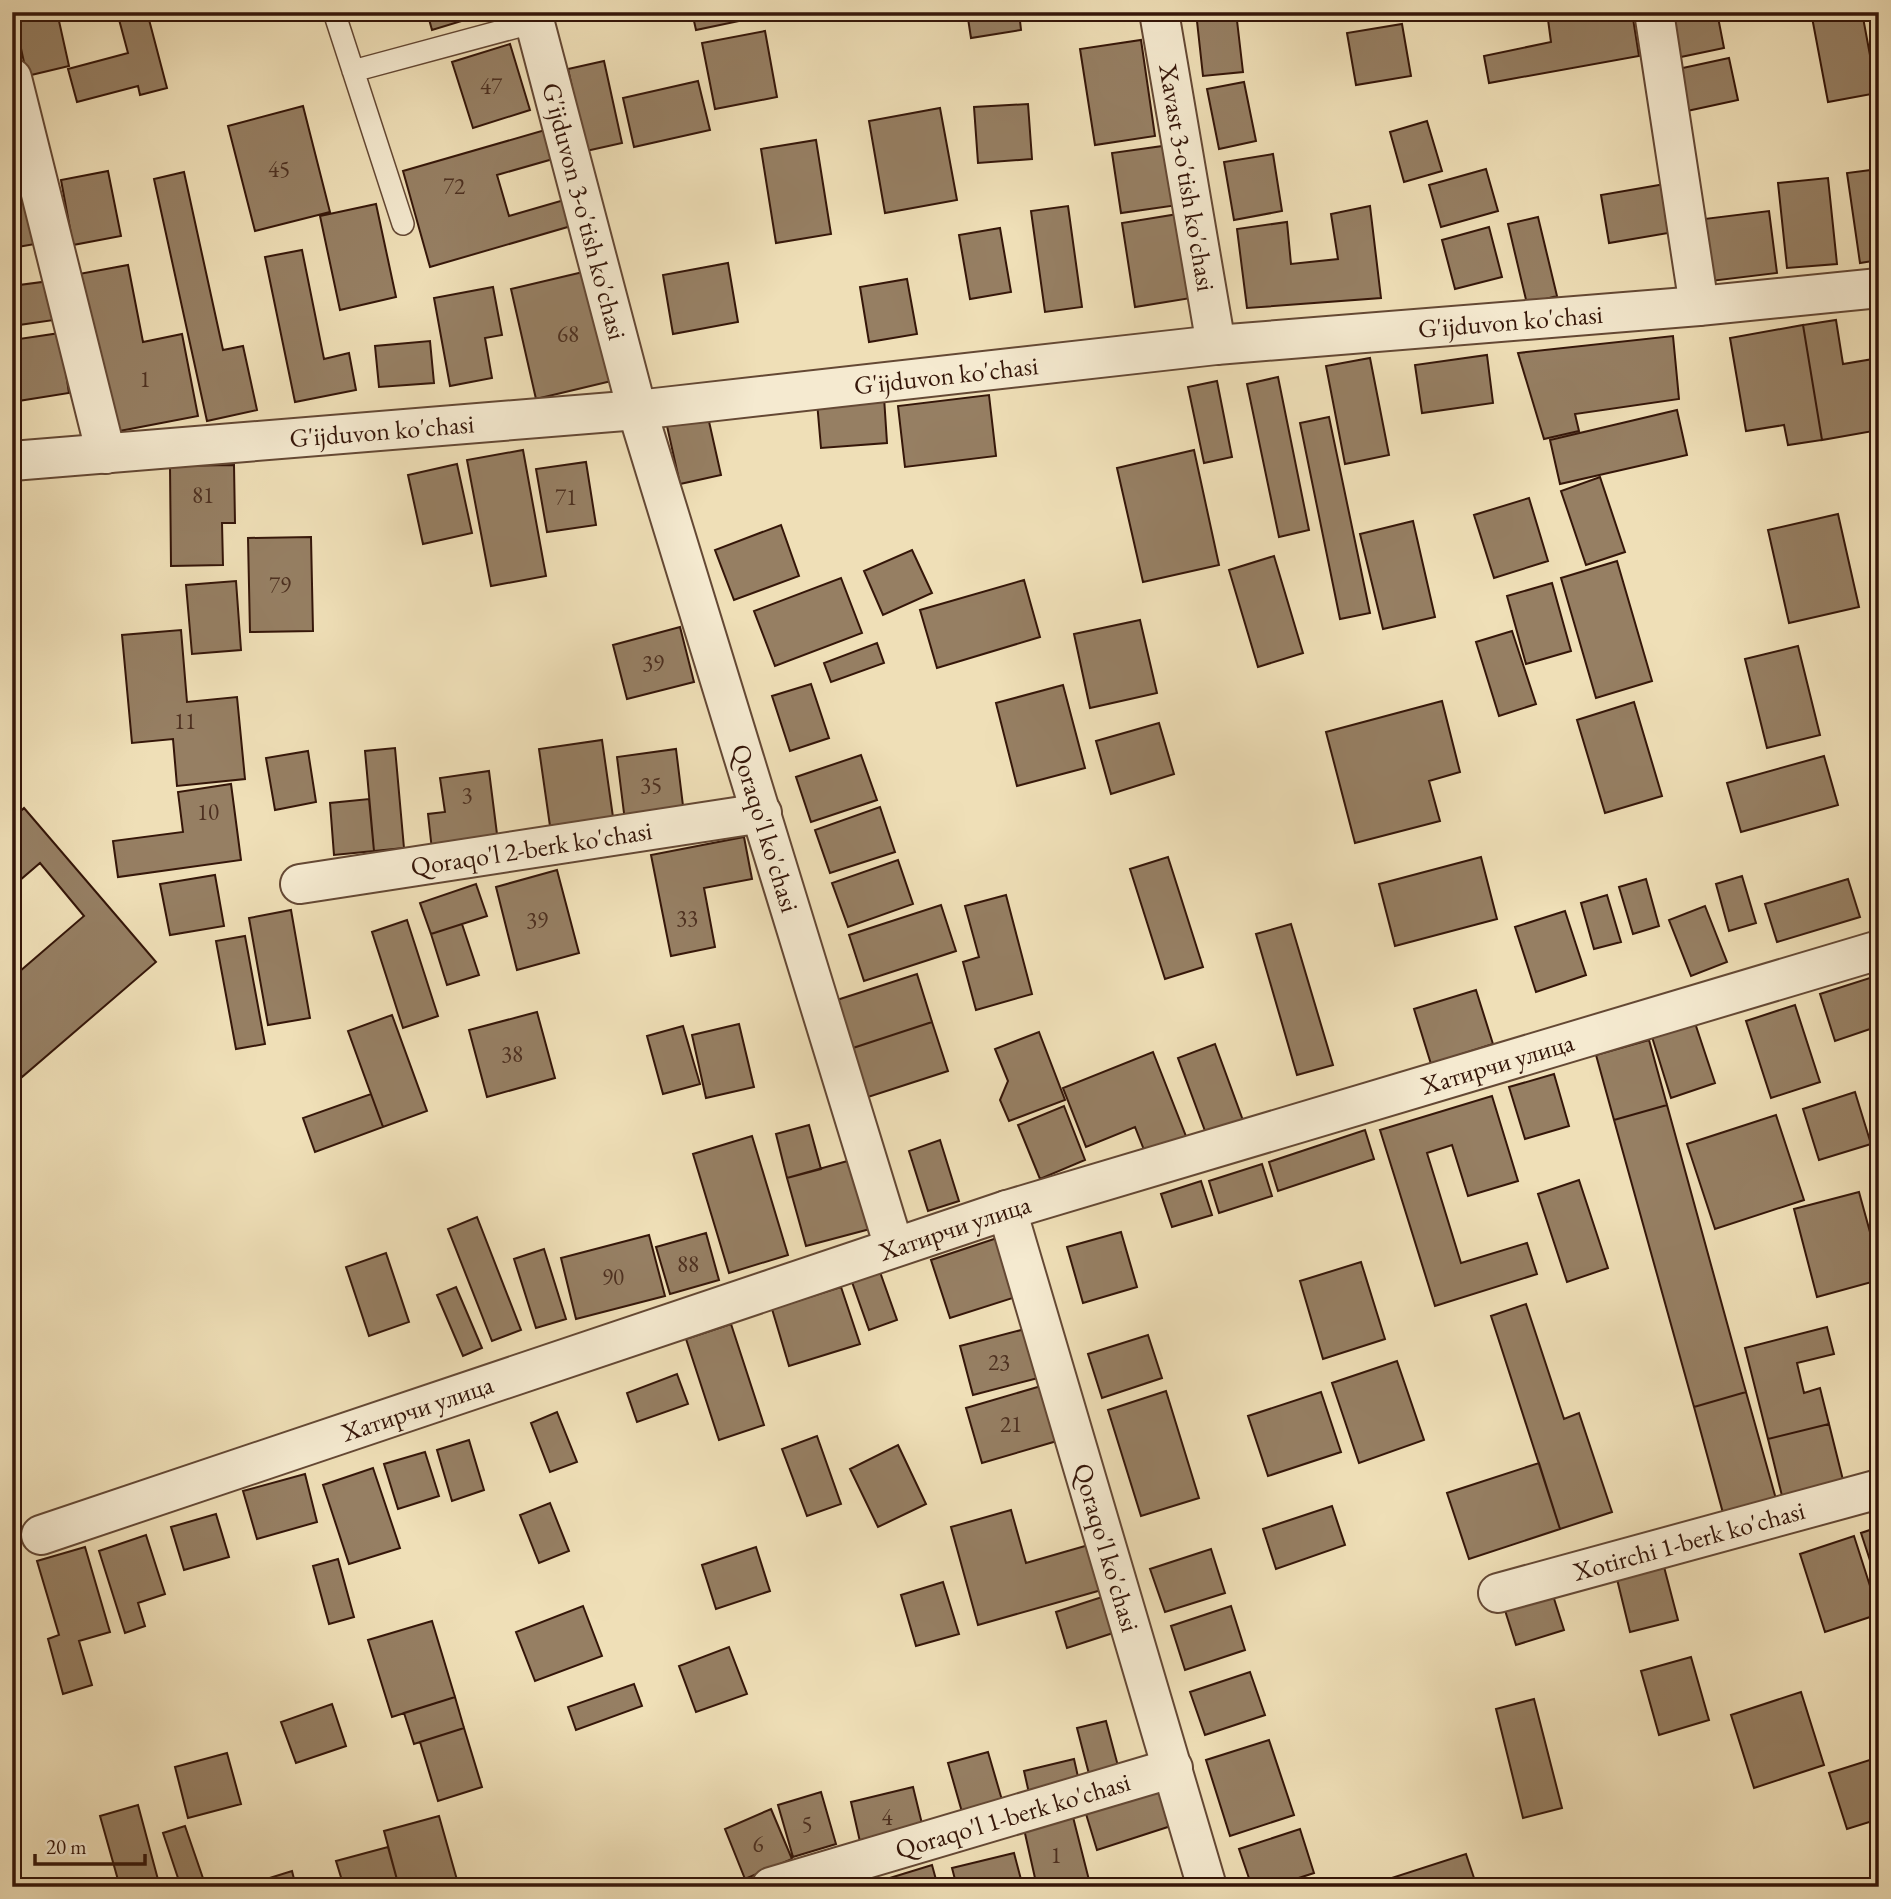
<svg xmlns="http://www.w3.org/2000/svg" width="1891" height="1899" viewBox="0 0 1891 1899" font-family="'EB Garamond',serif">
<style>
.building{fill:#967f63;stroke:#351609;stroke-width:2}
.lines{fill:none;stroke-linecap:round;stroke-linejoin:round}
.service-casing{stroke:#644834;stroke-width:24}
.minor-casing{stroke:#644834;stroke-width:42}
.service{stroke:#f5ead0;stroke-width:21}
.minor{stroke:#f5ead0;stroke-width:38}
.labels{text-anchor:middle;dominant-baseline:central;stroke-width:7;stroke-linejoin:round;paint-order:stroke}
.number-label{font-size:23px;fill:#4d3020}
.street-label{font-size:26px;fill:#351609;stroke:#f5ead0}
</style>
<rect width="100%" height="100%" fill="#efdfb7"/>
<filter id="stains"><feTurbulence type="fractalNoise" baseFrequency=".00286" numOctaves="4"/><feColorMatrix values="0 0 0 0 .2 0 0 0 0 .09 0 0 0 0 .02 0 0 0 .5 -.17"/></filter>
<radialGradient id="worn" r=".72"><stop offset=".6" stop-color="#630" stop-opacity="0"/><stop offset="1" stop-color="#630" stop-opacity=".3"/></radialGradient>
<path class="building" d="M13 12H57L69 66 27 76Z
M117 12H147L167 88 140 95 138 86 77 102 68 69 128 53Z
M427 12H491L432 30Z
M692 12H762L763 16 696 30Z
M967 12H1019L1021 30 971 38Z
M1196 12H1236L1243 72 1203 76Z
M1547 12H1632L1639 56 1489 83 1484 56 1551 42Z
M1667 12H1717L1724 48 1676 58Z
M1811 12H1862L1877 93 1828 102Z
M1402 24 1411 76 1356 85 1347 33Z
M765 31 777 97 715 109 702 43Z
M1141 40 1155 136 1095 145 1080 49Z
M510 44 530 110 473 128 452 62Z
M1729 58 1738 100 1687 111 1678 69Z
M604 61 622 143 586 151 568 69Z
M698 81 710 130 634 147 623 98Z
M1244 82 1256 141 1219 149 1207 89Z
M1028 104 1032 159 978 163 974 107Z
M303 106 330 212 255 231 228 126Z
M940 108 957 200 885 213 869 121Z
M1427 121 1442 171 1404 182 1390 132Z
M552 128 560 157 497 175 509 216 571 198 578 224 430 267 403 171Z
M816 140 831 234 776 243 761 149Z
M1170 145 1178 205 1121 213 1112 153Z
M1273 154 1282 211 1234 220 1224 162Z
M1486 169 1498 211 1441 227 1429 185Z
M1879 169V260L1860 263 1847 173Z
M108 171 121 236 73 245 61 180Z
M184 172 223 350 243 346 257 410 207 421 154 179Z
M1828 178 1837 264 1787 268 1778 183Z
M1671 183 1680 231 1609 243 1601 195Z
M29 200 35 244 12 248V203Z
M376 204 396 297 340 310 320 216Z
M1068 206 1082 307 1045 312 1031 211Z
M1370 206 1381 298 1247 308 1237 229 1287 222 1291 264 1338 259 1331 214Z
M1769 211 1777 273 1711 281 1704 219Z
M1178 214 1191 298 1135 307 1122 223Z
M1538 217 1557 296 1527 304 1508 224Z
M1489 227 1502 277 1455 289 1442 240Z
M1000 228 1011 292 970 299 959 235Z
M302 250 324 359 349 353 356 390 295 402 265 257Z
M728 263 738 322 673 334 663 275Z
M128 265 143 342 182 334 198 416 109 433 79 274Z
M600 268 624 378 536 399 511 289Z
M907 279 917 334 869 342 860 287Z
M50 281 54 320 12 326V286Z
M493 287 502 335 485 338 492 378 450 386 434 298Z
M1836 320 1843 364 1879 358V430L1822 440 1803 325Z
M1803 325 1822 440 1788 445 1784 425 1746 431 1730 338Z
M60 333 69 393 12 402V340Z
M1673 336 1679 399 1575 414 1579 431 1544 439 1518 353Z
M430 341 434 383 379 387 375 346Z
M1487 355 1493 403 1422 413 1415 365Z
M1370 358 1389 455 1345 464 1326 366Z
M1278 377 1309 530 1279 537 1247 384Z
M1217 381 1232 457 1204 463 1188 387Z
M989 395 996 456 905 467 898 406Z
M884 397 887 443 821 448 817 402Z
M1677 410 1687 455 1560 484 1550 440Z
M708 417 721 475 680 484 667 426Z
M1329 417 1370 613 1340 619 1300 423Z
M523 450 546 576 491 586 467 460Z
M1194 450 1219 565 1143 582 1117 468Z
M586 462 596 525 547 532 536 469Z
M457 464 472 533 423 544 408 475Z
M234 465 235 523H222L223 565 171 566 170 466Z
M1600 477 1625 552 1586 565 1561 491Z
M1529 498 1548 561 1494 578 1474 515Z
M1838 514 1859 607 1789 623 1768 530Z
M1413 521 1435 617 1383 629 1360 534Z
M781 525 799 576 734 600 715 550Z
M311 537 313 631 250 632 248 538Z
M912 550 932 593 883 615 864 571Z
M1274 556 1303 653 1258 667 1229 570Z
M1617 561 1652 681 1596 698 1561 578Z
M841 578 862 633 775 666 754 611Z
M1024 580 1040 637 937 668 920 610Z
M236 581 241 650 192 654 186 585Z
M1552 583 1571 651 1526 664 1507 596Z
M1140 620 1157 693 1090 708 1074 634Z
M680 627 694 682 627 699 613 645Z
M181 630 187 702 237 697 245 779 177 786 173 739 132 743 122 635Z
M1512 631 1536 704 1499 716 1476 642Z
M877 643 884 663 831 682 824 663Z
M1798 646 1820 735 1767 748 1745 659Z
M811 684 829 738 790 751 772 696Z
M1063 685 1085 768 1017 786 996 703Z
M1442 701 1460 772 1429 781 1440 821 1355 843 1326 732Z
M1634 702 1662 796 1605 813 1577 720Z
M1159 723 1174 774 1111 794 1096 741Z
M602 740 613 817 550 826 539 749Z
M395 748 404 848 374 851 365 751Z
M676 749 684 814 625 821 617 757Z
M308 751 316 802 275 810 266 758Z
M861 755 877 800 811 822 796 777Z
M1824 756 1838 805 1741 832 1727 783Z
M489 771 498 842 432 850 428 814 445 812 440 778Z
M231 784 241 860 118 877 113 841 183 832 178 792Z
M369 799 374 851 334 855 330 803Z
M880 807 895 852 830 873 815 830Z
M24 808 156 962 22 1077 12 1066V978L84 916 40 863 12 887V819Z
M744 837 752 879 704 888 715 947 671 956 651 855Z
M1168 857 1203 967 1165 979 1130 869Z
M1481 857 1497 919 1395 946 1379 884Z
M898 860 913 904 848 927 832 883Z
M557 870 579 953 517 970 496 887Z
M215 875 224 926 170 935 160 884Z
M1742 876 1756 923 1729 931 1716 884Z
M1646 879 1659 926 1633 934 1619 887Z
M1848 879 1860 917 1777 942 1765 904Z
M476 884 487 916 431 934 420 903Z
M1006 895 1032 994 976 1010 963 962 979 957 965 906Z
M1607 895 1621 942 1594 949 1581 903Z
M941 905 956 951 864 981 849 935Z
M1705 906 1727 962 1691 976 1669 920Z
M291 910 310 1018 268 1025 249 918Z
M1565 911 1586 975 1536 992 1515 927Z
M407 920 438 1016 403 1028 372 932Z
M462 924 479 975 447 985 431 934Z
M1291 924 1333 1065 1297 1075 1256 934Z
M245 936 265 1044 236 1049 216 941Z
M917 974 932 1022 853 1048 837 1000Z
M1879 975V1026L1835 1041 1820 994Z
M1476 990 1493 1044 1431 1064 1414 1009Z
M1795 1005 1820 1082 1771 1098 1746 1021Z
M537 1012 555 1078 487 1097 469 1030Z
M392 1015 427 1111 383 1127 348 1031Z
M932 1022 948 1071 868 1097 853 1048Z
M1695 1023 1715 1083 1671 1098 1652 1037Z
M739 1024 754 1087 706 1098 692 1035Z
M683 1026 700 1084 663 1094 647 1036Z
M1039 1032 1065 1100 1009 1121 1000 1100 1008 1081 995 1049Z
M1649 1040 1667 1105 1614 1120 1596 1055Z
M1215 1044 1245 1126 1208 1139 1178 1058Z
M1153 1052 1189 1144 1148 1160 1135 1127 1086 1147 1063 1088Z
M1554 1074 1569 1126 1525 1139 1509 1087Z
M1855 1092 1871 1144 1819 1160 1803 1109Z
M371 1094 383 1127 315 1152 303 1118Z
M1492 1096 1518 1181 1468 1196 1452 1145 1427 1153 1461 1263 1527 1243 1537 1274 1435 1306 1380 1130Z
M1667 1105 1746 1392 1694 1407 1614 1120Z
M1064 1106 1085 1160 1040 1179 1018 1125Z
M1776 1115 1804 1200 1715 1229 1687 1144Z
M809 1125 821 1169 787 1178 776 1134Z
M1365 1130 1374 1159 1278 1191 1269 1162Z
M752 1136 788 1255 729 1273 693 1154Z
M940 1140 959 1201 928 1211 909 1151Z
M851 1160 870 1229 806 1246 787 1178Z
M1262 1164 1272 1196 1219 1213 1209 1181Z
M1579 1180 1608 1268 1567 1282 1538 1194Z
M1201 1181 1212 1215 1172 1227 1161 1194Z
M1859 1192 1879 1265V1280L1817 1297 1794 1209Z
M477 1217 521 1330 492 1341 448 1229Z
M1121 1232 1137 1287 1083 1303 1067 1247Z
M706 1233 719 1280 670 1294 656 1247Z
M649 1235 665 1296 576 1319 561 1258Z
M1000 1237 1019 1296 950 1318 931 1260Z
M544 1249 566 1319 536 1328 514 1259Z
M386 1253 409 1322 369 1336 346 1267Z
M1361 1262 1385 1339 1323 1359 1300 1281Z
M880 1272 897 1320 869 1330 852 1282Z
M456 1287 482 1348 463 1356 437 1295Z
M841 1287 860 1344 789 1366 772 1309Z
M1526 1304 1564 1419 1579 1413 1612 1512 1560 1529 1491 1316Z
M731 1324 764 1425 719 1440 686 1339Z
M1827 1327 1834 1354 1797 1363 1804 1393 1820 1388 1829 1424 1768 1439 1745 1348Z
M1025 1329 1038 1378 973 1395 960 1346Z
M1148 1335 1162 1378 1102 1398 1088 1354Z
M1397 1361 1424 1440 1359 1463 1332 1383Z
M677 1374 688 1404 637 1422 627 1393Z
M1041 1386 1057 1441 982 1463 966 1408Z
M1166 1391 1199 1498 1141 1516 1108 1410Z
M1321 1392 1341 1452 1268 1476 1248 1416Z
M1746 1392 1776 1499 1723 1513 1694 1407Z
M557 1412 577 1462 550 1472 531 1423Z
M1829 1424 1846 1492 1785 1508 1768 1439Z
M817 1436 841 1504 807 1516 782 1449Z
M469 1440 484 1490 452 1501 437 1450Z
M898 1445 926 1504 878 1527 850 1469Z
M425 1452 439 1496 398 1509 384 1464Z
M1539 1463 1560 1529 1469 1559 1447 1493Z
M373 1468 400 1548 349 1564 323 1485Z
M305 1474 317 1522 257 1539 243 1491Z
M550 1503 569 1551 539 1563 520 1515Z
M1332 1506 1345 1545 1276 1569 1263 1529Z
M1011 1510 1026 1563 1092 1544 1105 1589 978 1625 951 1527Z
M216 1514 229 1557 184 1570 171 1527Z
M1879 1527V1588L1861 1533Z
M146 1535 165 1594 138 1603 145 1626 125 1633 99 1551Z
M1854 1536 1879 1614 1825 1632 1800 1554Z
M85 1547 110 1632 79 1641 92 1685 63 1694 48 1639 59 1635 37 1561Z
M756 1547 770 1591 716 1609 702 1565Z
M1211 1549 1225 1593 1165 1612 1150 1569Z
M338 1559 354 1617 329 1624 313 1566Z
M1663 1563 1678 1620 1630 1632 1616 1575Z
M943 1582 959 1634 916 1646 901 1595Z
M1550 1586 1564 1630 1516 1645 1502 1601Z
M1102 1597 1113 1633 1067 1648 1056 1612Z
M583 1606 602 1656 535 1681 516 1632Z
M1231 1606 1245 1650 1185 1670 1171 1626Z
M432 1621 455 1697 392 1717 368 1640Z
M729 1647 747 1694 696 1712 679 1666Z
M1691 1657 1709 1720 1659 1735 1641 1671Z
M1250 1672 1265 1715 1205 1735 1190 1692Z
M634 1684 642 1706 576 1730 568 1707Z
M1801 1692 1824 1765 1754 1788 1731 1715Z
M455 1697 464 1728 414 1744 404 1713Z
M1534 1699 1562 1808 1523 1818 1496 1709Z
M332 1704 346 1746 296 1763 281 1722Z
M1106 1721 1118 1766 1089 1774 1077 1728Z
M464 1728 482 1787 438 1801 420 1742Z
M1269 1740 1294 1815 1230 1836 1206 1760Z
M988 1752 1002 1800 962 1812 948 1763Z
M227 1753 241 1804 188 1818 175 1767Z
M1879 1757V1819L1847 1829 1829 1773Z
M1074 1759 1081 1790 1031 1802 1024 1771Z
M913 1787 924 1832 861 1846 851 1802Z
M1166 1788 1177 1824 1097 1850 1086 1814Z
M821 1792 836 1844 793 1857 778 1805Z
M138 1805 160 1887H120L100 1816Z
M771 1809 792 1859 745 1879 725 1829Z
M439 1816 459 1887H399L384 1831Z
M1073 1817 1089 1880 1061 1887H1037L1024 1829Z
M185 1826 206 1887H181L163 1833Z
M1300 1829 1314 1873 1271 1887H1252L1239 1849Z
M388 1847 399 1887H344L336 1861Z
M1014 1853 1023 1887H957L952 1868Z
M1466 1854 1477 1887H1378L1376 1883Z
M932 1865 938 1887H881L880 1881Z
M292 1871 296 1887H244V1886Z
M12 1872 25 1887H12Z"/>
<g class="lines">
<g class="service-casing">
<path id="service" d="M334 12 403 224
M353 71 535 22"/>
</g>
<g class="minor-casing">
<g id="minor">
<path id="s1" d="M532 12 637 410 894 1247"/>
<path id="s2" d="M1159 12 1216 345"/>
<path d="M1654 12 1699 306"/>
<path d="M12 78 106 454"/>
<path id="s3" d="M12 461 637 410 1216 345 1699 306 1879 288"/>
<path id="s4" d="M300 884 762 813"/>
<path id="s5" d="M1007 1210 1207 1887"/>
<path id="s6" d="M41 1535 1007 1210 1879 950"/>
<path id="s7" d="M1498 1593 1879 1489"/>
<path id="s8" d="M771 1887 1173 1768"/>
</g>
</g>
<use href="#service" class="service"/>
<use href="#minor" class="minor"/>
</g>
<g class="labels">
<g class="number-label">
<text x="491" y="86">47</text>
<text x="279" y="169">45</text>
<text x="454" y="186">72</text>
<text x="568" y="334">68</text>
<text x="145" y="379">1</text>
<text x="203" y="495">81</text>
<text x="566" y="497">71</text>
<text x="280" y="585">79</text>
<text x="653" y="663">39</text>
<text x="185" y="721">11</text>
<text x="651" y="785">35</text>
<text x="467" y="795">3</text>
<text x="208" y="812">10</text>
<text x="687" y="918">33</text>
<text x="537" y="920">39</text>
<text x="512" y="1054">38</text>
<text x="688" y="1264">88</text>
<text x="613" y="1277">90</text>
<text x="999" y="1362">23</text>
<text x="1011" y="1424">21</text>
<text x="887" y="1817">4</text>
<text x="807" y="1824">5</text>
<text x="758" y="1844">6</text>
<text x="1056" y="1855">1</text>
</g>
<g class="street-label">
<text stroke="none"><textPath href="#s2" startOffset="168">Xavast 3-o'tish ko'chasi</textPath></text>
<text stroke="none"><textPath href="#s1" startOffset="206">G'ijduvon 3-o'tish ko'chasi</textPath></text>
<text stroke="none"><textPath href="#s3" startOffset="1505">G'ijduvon ko'chasi</textPath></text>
<text stroke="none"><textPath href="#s3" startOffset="938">G'ijduvon ko'chasi</textPath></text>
<text stroke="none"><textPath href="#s3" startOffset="371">G'ijduvon ko'chasi</textPath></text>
<text stroke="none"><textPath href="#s1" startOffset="849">Qoraqo'l ko'chasi</textPath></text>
<text stroke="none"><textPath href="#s4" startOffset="234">Qoraqo'l 2-berk ko'chasi</textPath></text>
<text stroke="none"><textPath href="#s6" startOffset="1531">Хатирчи улица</textPath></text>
<text stroke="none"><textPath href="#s6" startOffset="964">Хатирчи улица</textPath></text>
<text stroke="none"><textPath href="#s6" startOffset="397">Хатирчи улица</textPath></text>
<text stroke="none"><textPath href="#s7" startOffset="198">Xotirchi 1-berk ko'chasi</textPath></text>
<text stroke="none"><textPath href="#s5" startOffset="352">Qoraqo'l ko'chasi</textPath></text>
<text stroke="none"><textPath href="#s8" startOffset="252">Qoraqo'l 1-berk ko'chasi</textPath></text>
</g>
</g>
<rect width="1891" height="1899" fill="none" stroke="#efdfb7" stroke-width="42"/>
<rect x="14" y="14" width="1863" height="1871" fill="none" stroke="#351609" stroke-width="3.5"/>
<rect x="21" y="21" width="1849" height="1857" fill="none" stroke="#351609" stroke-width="2"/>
<path d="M35 1854v10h110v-10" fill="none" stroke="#351609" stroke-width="3.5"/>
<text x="46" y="1854" font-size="21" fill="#351609" stroke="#f5ead0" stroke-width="5" paint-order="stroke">20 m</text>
<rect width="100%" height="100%" filter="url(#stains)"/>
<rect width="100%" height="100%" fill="url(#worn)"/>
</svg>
